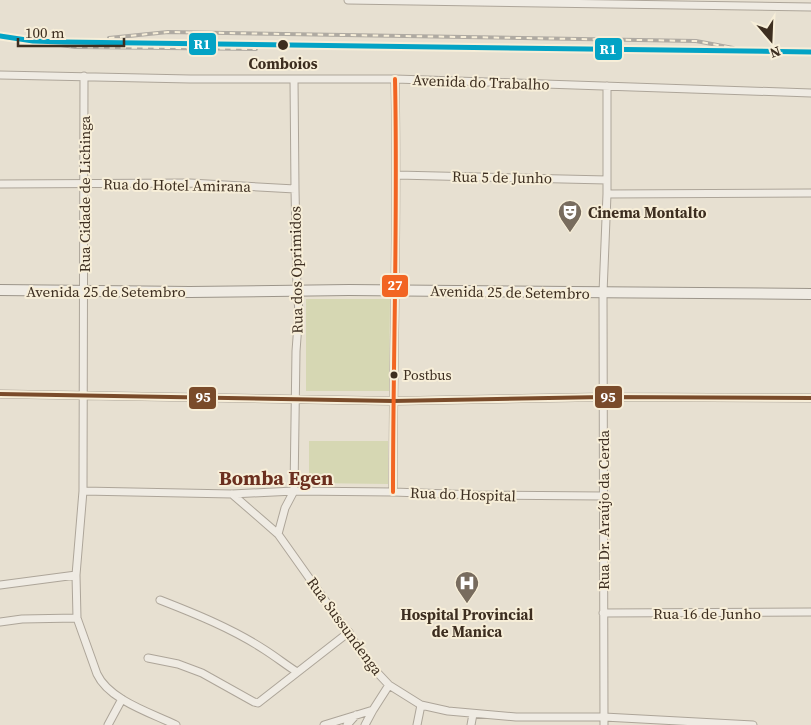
<svg xmlns="http://www.w3.org/2000/svg" width="811" height="725" viewBox="0 0 811 725" font-family="'Source Serif 4',serif">
<style>
.green{fill:#d6d7b3}
.lines{fill:none;stroke-linecap:round;stroke-linejoin:round}
.street-casing{stroke:#ada599;stroke-width:9}
.secondary-casing{stroke:#9c958a;stroke-width:12}
.street{stroke:#efebe3;stroke-width:7}
.secondary{stroke:#efebe3;stroke-width:10}
.rail-casing{stroke:#afaaa2;stroke-width:4}
.rail{stroke:#f7eed8;stroke-width:2;stroke-dasharray:5.5;stroke-linecap:butt}
.bus-1-casing{stroke:#f7eed8;stroke-width:8}
.bus-2-casing{stroke:#f7eed8;stroke-width:8}
.bus-1{stroke:#7a4b2a;stroke-width:4}
.bus-2{stroke:#f26522;stroke-width:4}
.rail-1-casing{stroke:#f7eed8;stroke-width:9}
.rail-1{stroke:#03a3c5;stroke-width:5}
.stop-dot{fill:#3d2e20;stroke:#f7eed8;stroke-width:2}
.labels{text-anchor:middle;dominant-baseline:central;stroke-width:4;stroke-linejoin:round;paint-order:stroke}
.bus-label{font-size:14px;fill:#3d2e20;stroke:#f7eed8;text-anchor:start}
.stop-label{font-size:15px;font-weight:bold;fill:#3d2e20;stroke:#f7eed8}
.street-label{font-size:15px;fill:#3d2e20;stroke:#f7eed8}
.poi-label{font-size:15px;font-weight:bold;fill:#3d2e20;stroke:#f7eed8;text-anchor:start}
.district-label{font-size:20px;font-weight:bold;fill:#6b2e1e;stroke:#f7eed8}
.line-badge{stroke:#f7eed8;stroke-width:2}
.badge-label{font-size:14px;text-anchor:middle;font-weight:bold;fill:#fff}
</style>
<rect width="100%" height="100%" fill="#e7e0d1"/>
<path class="green" d="M306 299H390L389 391H306Z
M309 441H388V484L309 483Z"/>
<g class="lines">
<g class="street-casing">
<path id="street" d="M348 0 811 7
M0 75 190 79H395L811 93
M84 76 83 491 76 575 77 618 97 674C109 700 151 713 176 725
M397 175 607 180
M0 184 190 183 295 189
M607 194 811 193
M0 394 393 401 603 397 811 398
M83 491 232 494 294 491 393 492 477 495 603 496
M393 492C393 354 398 216 395 79
M232 494 278 534 373 668 389 685 421 705 448 711 516 717H604L753 725
M278 534 285 508 294 491 296 351 299 311 297 290 295 189 294 79
M0 585 76 575
M160 600C196 614 233 629 265 650 276 657 286 665 297 672
M603 613 811 612
M0 622 22 619 77 618
M148 658 178 664 202 673 254 702 258 703 349 632
M108 725 122 699
M324 725 373 710
M347 725 356 715
M365 725 373 710 389 685
M417 725 421 705
M471 725 473 714
M604 725 603 293 607 194V86"/>
</g>
<g class="secondary-casing">
<path id="secondary" d="M0 290 190 292 349 290 811 294"/>
</g>
<use href="#street" class="street"/>
<use href="#secondary" class="secondary"/>
<g class="rail-casing">
<path id="rail" d="M109 38 168 32 696 41 733 48
M33 41 75 47 256 49"/>
</g>
<use href="#rail" class="rail"/>
<g class="bus-1-casing">
<path id="bus-1" d="M0 394 393 401 603 397 811 398"/>
</g>
<g class="bus-2-casing">
<path id="bus-2" d="M393 492C393 354 398 216 395 79"/>
</g>
<use href="#bus-1" class="bus-1"/>
<use href="#bus-2" class="bus-2"/>
<g class="rail-1-casing">
<path id="rail-1" d="M0 36 33 41 63 42 811 52"/>
</g>
<use href="#rail-1" class="rail-1"/>
</g>
<defs>
<g id="theatre-pin" transform="scale(1.25)"><path d="M0 17L-7.5 6A9.5 9.5 0 1 1 7.5 6Z" fill="#786c5e" stroke="#f7eed8"/><path d="M-5-5.5Q0-4 5-5.5V0Q5 5 0 6Q-5 5-5 0ZM-3.3-2.5H-1v1.5H-3.3ZM1-2.5H3.3v1.5H1ZM-2.8 1Q0 5.5 2.8 1Z" fill="#fff"/></g>
<g id="hospital-pin" transform="scale(1.25)"><path d="M0 17L-7.5 6A9.5 9.5 0 1 1 7.5 6Z" fill="#786c5e" stroke="#f7eed8"/><path d="M-5-5h3v3.5h4V-5h3V5h-3V1.5h-4V5h-3Z" fill="#fff"/></g>
</defs>
<g fill-rule="evenodd">
<use href="#theatre-pin" x="570" y="212"/>
<use href="#hospital-pin" x="467" y="583"/>
</g>
<g class="stop-dot">
<circle cx="283" cy="45" r="6"/>
<circle cx="394" cy="375" r="4.5"/>
</g>
<g class="labels">
<g class="bus-label">
<text x="403" y="375">Postbus</text>
</g>
<g class="stop-label">
<text x="283" y="63">Comboios</text>
</g>
<g class="street-label">
<text transform="translate(481 82) rotate(2)">Avenida do Trabalho</text>
<text transform="translate(502 177) rotate(1)">Rua 5 de Junho</text>
<text transform="translate(177 185) rotate(1)">Rua do Hotel Amirana</text>
<text transform="translate(84 194) rotate(-90)">Rua Cidade de Lichinga</text>
<text transform="translate(296 270) rotate(-91)">Rua dos Oprimidos</text>
<text x="106" y="291">Avenida 25 de Setembro</text>
<text transform="translate(510 292) rotate(1)">Avenida 25 de Setembro</text>
<text transform="translate(463 494) rotate(2)">Rua do Hospital</text>
<text transform="translate(603 510) rotate(-90)">Rua Dr. Araújo da Cerda</text>
<text x="707" y="613">Rua 16 de Junho</text>
<text transform="translate(345 626) rotate(54)">Rua Sussundenga</text>
</g>
<g class="poi-label">
<text x="588" y="212">Cinema Montalto</text>
<text x="467" y="614" text-anchor="middle">Hospital Provincial<tspan x="467" dy="17">de Manica</tspan></text>
</g>
<g class="district-label">
<text x="276" y="478">Bomba Egen</text>
</g>
</g>
<g class="line-badge">
<rect x="188" y="32" width="29" height="24" rx="5" fill="#03a3c5"/>
<rect x="594" y="37" width="29" height="24" rx="5" fill="#03a3c5"/>
<rect x="381" y="274" width="28" height="24" rx="5" fill="#f26522"/>
<rect x="594" y="385" width="29" height="24" rx="5" fill="#7a4b2a"/>
<rect x="188" y="386" width="29" height="24" rx="5" fill="#7a4b2a"/>
</g>
<g class="badge-label">
<text x="202" y="49">R1</text>
<text x="608" y="54">R1</text>
<text x="395" y="290">27</text>
<text x="608" y="402">95</text>
<text x="203" y="402">95</text>
</g>
<g transform="translate(771 40) rotate(161)" stroke="#f7eed8" stroke-width="4" paint-order="stroke">
<path d="M0-4L9 19L0 12L-9 19Z" fill="#3d2e20"/>
<text y="-8" font-size="14" font-weight="bold" text-anchor="middle" fill="#3d2e20">N</text>
</g>
<path d="M18 38v8h106v-8" fill="none" stroke="#3d2e20" stroke-width="2.5"/>
<text x="25" y="38" font-size="15" fill="#3d2e20" stroke="#f7eed8" stroke-width="4" paint-order="stroke">100 m</text>
</svg>
